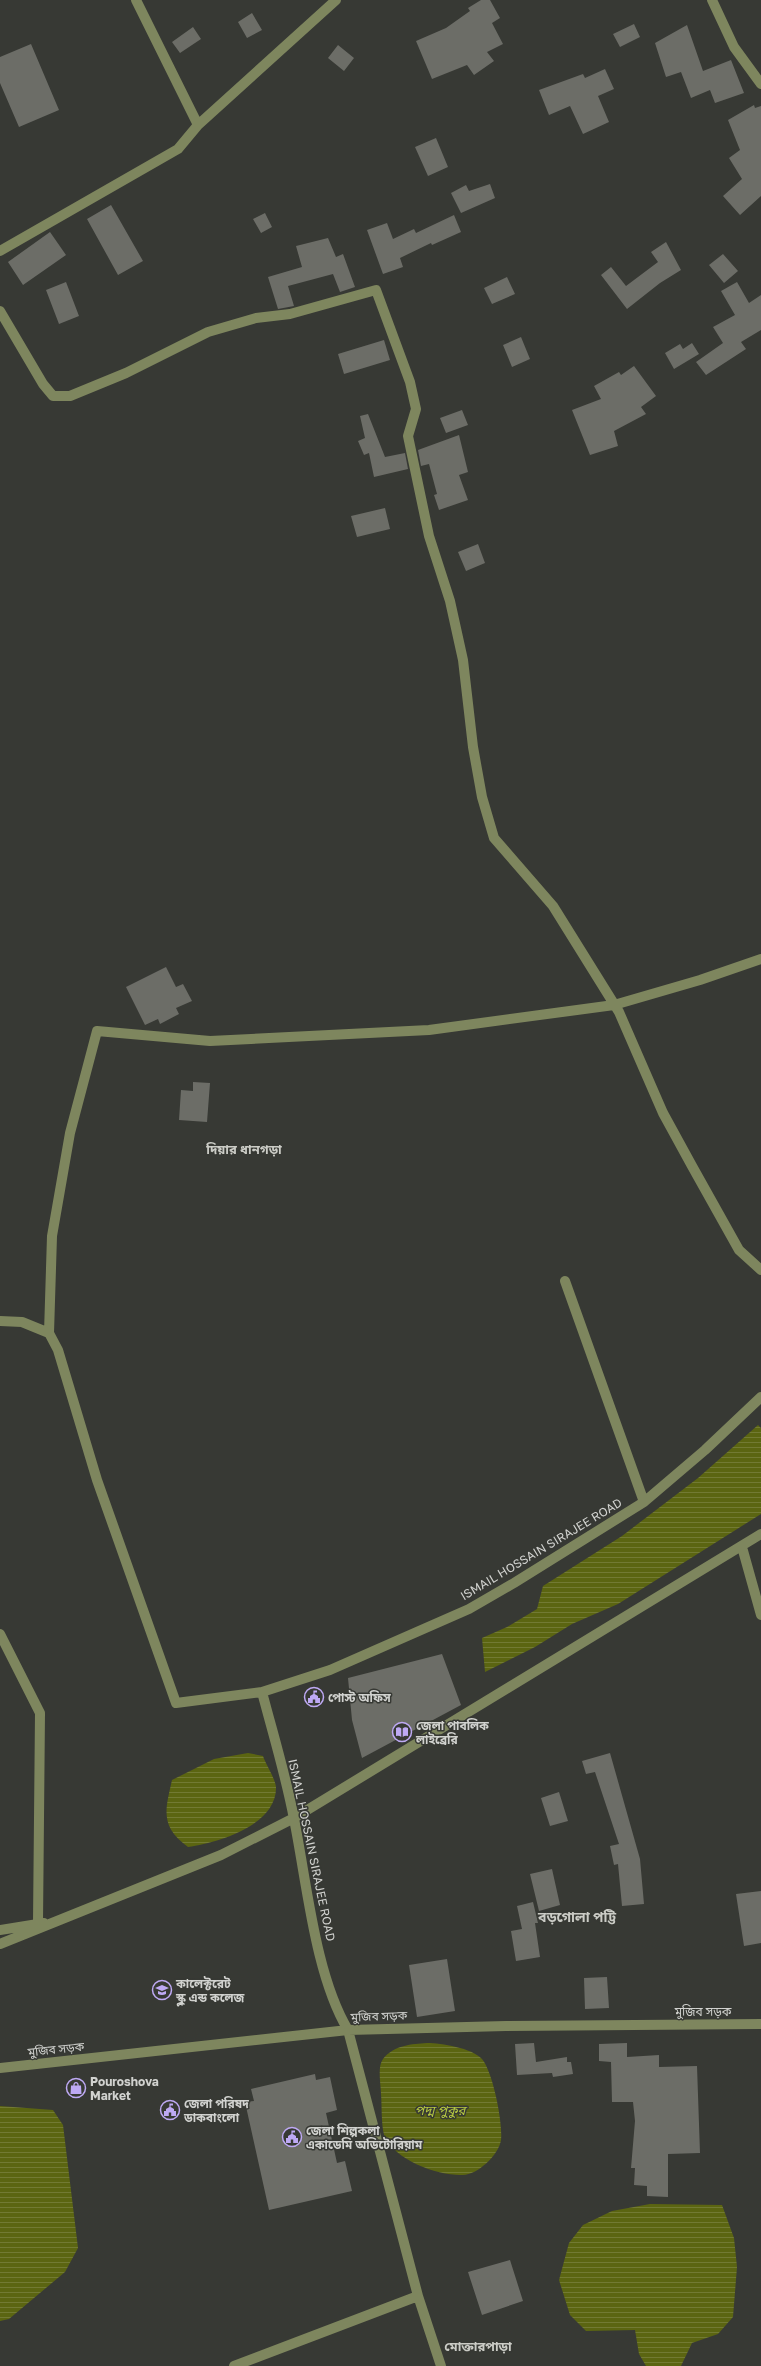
<svg xmlns="http://www.w3.org/2000/svg" width="761" height="2366" viewBox="0 0 761 2366" font-family="'Golos Text','Noto Sans Bengali',sans-serif">
<style>
.water{fill:url(#water-rules)}
.building{fill:#6c6d67}
.lines{fill:none;stroke-linecap:round;stroke-linejoin:round}
.minor{stroke:#7e865e;stroke-width:10}
.labels{text-anchor:middle;dominant-baseline:central;stroke-width:3;stroke-linejoin:round;paint-order:stroke}
.street-label{font-size:12px;fill:#d1d2cf;stroke:#373934}
.poi-label{font-size:12px;font-weight:bold;fill:#d1d2cf;stroke:#373934;text-anchor:start}
.neighbourhood-label{font-size:13px;font-weight:bold;fill:#cbccc6;stroke:#373934}
.water-label{font-size:13px;font-style:italic;fill:#b8cb42;stroke:#373934}
.quarter-label{font-size:14px;font-weight:bold;fill:#cbccc6;stroke:#373934}
</style>
<defs>
<pattern id="water-rules" width="6" height="5" patternUnits="userSpaceOnUse"><rect width="6" height="5" fill="#5b6511"/><path d="M0 2.5h6" fill="none" stroke="#727a33"/></pattern>
</defs>
<rect width="100%" height="100%" fill="#373934"/>
<path class="water" d="M758 1425 761 1428V1514L618 1604 572 1624 535 1647 485 1672 482 1638 507 1627 537 1609 543 1586 622 1536 698 1478Z
M248 1753 263 1756C266 1765 275 1778 276 1787 277 1825 218 1843 188 1847 160 1826 165 1811 172 1780L214 1759Z
M427 2043C441 2043 472 2048 482 2059 493 2072 503 2123 501 2140 499 2155 477 2175 463 2175 438 2176 395 2160 385 2137 381 2128 382 2105 381 2094 381 2085 377 2067 383 2059 394 2045 412 2044 427 2043Z
M0 2106 53 2110 63 2125 78 2248 65 2272 9 2319 0 2321Z
M650 2204 722 2205 734 2238 737 2267 733 2317 718 2334 692 2343 681 2366H646L639 2354 635 2330 586 2331 570 2315 559 2280 569 2243 583 2225 612 2211Z"/>
<path class="building" d="M481 0H490L500 18 492 23 503 44 487 52 494 61 474 75 467 65 432 79 416 41 446 28 470 11 468 8Z
M252 13 262 30 247 38 238 22Z
M634 24 640 37 620 47 613 34Z
M687 25 703 71 731 60 744 93 715 103 710 90 691 98 681 72 666 77 655 43Z
M193 27 201 39 180 53 172 42Z
M31 44 59 110 19 127 0 83V57Z
M338 45 354 58 344 71 328 58Z
M605 69 614 89 598 96 609 122 583 134 570 106 549 115 539 90 583 74 585 78Z
M754 105 755 108 761 106V196L740 215 723 196 742 179 729 158 740 150 728 120Z
M436 138 448 167 428 176 415 147Z
M490 184 495 198 461 213 451 193 466 185 469 191Z
M111 205 143 261 118 275 87 219Z
M265 213 272 227 261 233 253 219Z
M454 215 461 232 432 245 431 243 400 258 403 267 383 274 367 230 387 223 393 239 414 229 416 233Z
M50 232 66 255 23 285 8 262Z
M328 238 336 257 343 254 355 287 340 292 333 274 288 286 294 306 278 309 268 277 302 267 296 246Z
M666 242 681 270 660 283 627 309 601 275 611 267 626 286 658 262 651 252Z
M723 254 738 271 724 283 709 265Z
M507 277 515 294 492 304 484 288Z
M66 282 79 316 59 324 46 290Z
M737 282 749 303 761 295V330L741 342 746 349 706 375 696 362 723 343 713 327 735 315 721 291Z
M521 337 530 359 512 367 503 345Z
M384 340 390 360 344 374 338 354Z
M692 343 699 354 674 369 665 353 680 344 683 349Z
M634 366 656 396 641 407 646 414 614 431 618 446 590 455 572 410 601 399 594 386 619 372 621 375Z
M462 410 468 425 446 433 440 418Z
M368 414 385 457 405 453 408 469 374 477 369 453 364 455 358 441 365 438 360 416Z
M459 435 468 472 459 475 468 500 439 510 434 495 437 494 429 464 421 466 418 450Z
M385 508 390 529 357 537 351 516Z
M478 544 485 563 466 571 458 552Z
M166 967 176 987 183 984 192 1001 176 1008 179 1014 160 1024 158 1019 145 1025 126 987Z
M193 1082 210 1083 207 1122 179 1120 181 1090 193 1091Z
M442 1654 461 1705 362 1758 352 1720 348 1678Z
M610 1753 640 1859 644 1904 622 1906 618 1864 614 1865 610 1846 619 1844 595 1772 586 1774 582 1761Z
M559 1792 568 1821 550 1826 541 1798Z
M552 1869 560 1905 539 1911 530 1874Z
M761 1891V1943L744 1946 736 1894Z
M533 1902 538 1923H535L540 1957 516 1961 511 1931 522 1929 517 1906Z
M447 1959 455 2011 417 2017 409 1965Z
M607 1977 609 2008 585 2009 584 1978Z
M534 2043 536 2062 567 2057V2062H571L573 2074 553 2077 552 2073 517 2075 515 2044Z
M627 2043V2057L659 2055V2067L697 2066 700 2153 668 2154V2197L647 2196V2186L634 2185 635 2168H631L635 2121 633 2102H612L611 2062 599 2061V2044Z
M315 2074 316 2080 330 2077 337 2110 326 2113 337 2163 345 2161 352 2191 269 2210 245 2102 254 2101 251 2089Z
M510 2260 523 2301 482 2315 468 2272Z"/>
<g class="lines">
<path class="minor" d="M136 0 198 125
M712 0 734 47 761 84
M0 251 178 149 198 125 336 0
M0 311 43 384 53 396H70L126 373 208 332 256 318 290 314 376 290 410 382 416 409 408 436 429 536 450 601 463 660 473 747 482 797 494 838 553 906 619 1012 663 1113 692 1166 739 1250 761 1270
M565 1281 644 1502
M0 1321 22 1322 49 1333 58 1350 97 1480 176 1703 262 1692 330 1670 469 1609 514 1583 644 1502 705 1450 761 1397
M49 1333 52 1236 70 1133 97 1031 210 1041 429 1030 614 1005 700 980 761 959
M742 1547 761 1615
M0 1634 40 1713 38 1923
M262 1692C273 1734 286 1776 294 1819 307 1883 315 1975 348 2030L418 2296 441 2366
M0 1930 44 1923
M0 1944 221 1855 294 1818 761 1534
M0 2068 348 2030 506 2026 761 2024
M234 2366 418 2296"/>
</g>
<defs>
<g id="civic-ring" transform="scale(1)"><circle r="9.5" fill="#373934" stroke="#bea9f4" stroke-width="1.5"/><path d="M-.6-6.5H3V-4.5H.6V-3L4-1V1h2V6H-6V1h2V-1L-.6-3ZM-1.2 2.5V6h2.4V2.5Z" fill="#bea9f4"/></g>
<g id="library-ring" transform="scale(1)"><circle r="9.5" fill="#373934" stroke="#bea9f4" stroke-width="1.5"/><path d="M-6-4Q-3-5.5-.7-3.5V5Q-3 3-6 4ZM6-4Q3-5.5 .7-3.5V5Q3 3 6 4Z" fill="#bea9f4"/></g>
<g id="school-ring" transform="scale(1)"><circle r="9.5" fill="#373934" stroke="#bea9f4" stroke-width="1.5"/><path d="M0-5L7-2L0 1L-7-2ZM-4 1L0 2.5L4 1V4Q0 6-4 4Z" fill="#bea9f4"/></g>
<g id="shop-ring" transform="scale(1)"><circle r="9.5" fill="#373934" stroke="#bea9f4" stroke-width="1.5"/><path d="M-5-2.5h2.3a2.7 3.5 0 0 1 5.4 0H5L5.5 6h-11ZM-1.5-2.5h3a1.5 2.3 0 0 0-3 0Z" fill="#bea9f4"/></g>
</defs>
<g fill-rule="evenodd">
<use href="#civic-ring" x="314" y="1697"/>
<use href="#library-ring" x="402" y="1732"/>
<use href="#school-ring" x="162" y="1990"/>
<use href="#shop-ring" x="76" y="2088"/>
<use href="#civic-ring" x="170" y="2110"/>
<use href="#civic-ring" x="292" y="2137"/>
</g>
<g class="labels">
<g class="street-label">
<text transform="translate(541 1549) rotate(-31)">ISMAIL HOSSAIN SIRAJEE ROAD</text>
<text transform="translate(312 1850) rotate(78)">ISMAIL HOSSAIN SIRAJEE ROAD</text>
<text x="703" y="2011">মুজিব সড়ক</text>
<text transform="translate(379 2016) rotate(-2)">মুজিব সড়ক</text>
<text transform="translate(56 2049) rotate(-6)">মুজিব সড়ক</text>
</g>
<g class="poi-label">
<text x="328" y="1697">পোস্ট অফিস</text>
<text x="416" y="1725">জেলা পাবলিক<tspan x="416" dy="14">লাইব্রেরি</tspan></text>
<text x="176" y="1983">কালেক্টরেট<tspan x="176" dy="14">স্কুল এন্ড কলেজ</tspan></text>
<text x="90" y="2081">Pouroshova<tspan x="90" dy="14">Market</tspan></text>
<text x="184" y="2103">জেলা পরিষদ<tspan x="184" dy="14">ডাকবাংলো</tspan></text>
<text x="306" y="2130">জেলা শিল্পকলা<tspan x="306" dy="14">একাডেমি অডিটোরিয়াম</tspan></text>
</g>
<g class="neighbourhood-label">
<text x="244" y="1149">দিয়ার ধানগড়া</text>
<text x="478" y="2346">মোক্তারপাড়া</text>
</g>
<g class="water-label">
<text x="440" y="2110">পদ্ম পুকুর</text>
</g>
<g class="quarter-label">
<text x="577" y="1916">বড়গোলা পট্টি</text>
</g>
</g>
</svg>
